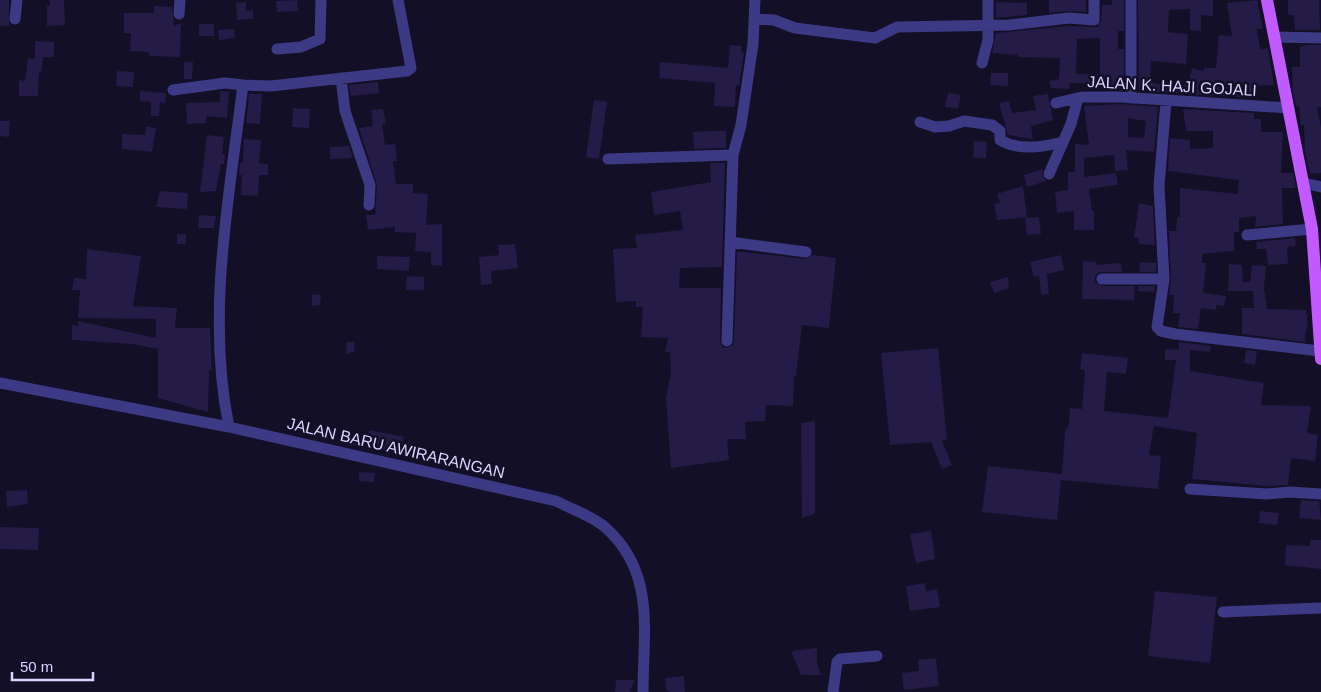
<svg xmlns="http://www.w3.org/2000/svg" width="1321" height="692" viewBox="0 0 1321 692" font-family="Helvetica,sans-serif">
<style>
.building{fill:#241b47;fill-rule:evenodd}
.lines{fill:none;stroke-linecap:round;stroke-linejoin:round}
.minor{stroke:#3d3a85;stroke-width:11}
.major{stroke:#c25bff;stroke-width:12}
.labels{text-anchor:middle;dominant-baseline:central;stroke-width:5;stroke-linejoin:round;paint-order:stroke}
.street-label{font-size:16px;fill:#d9d4ff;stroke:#130f26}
</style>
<rect width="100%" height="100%" fill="#130f26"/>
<path class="building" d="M0 0H9V26H0Z
M50 0H64L65 25 47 26V6H50Z
M297 0 298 11 277 12 276 1Z
M1049 0H1086V12L1068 11 1049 13Z
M1112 0H1124V31H1118V49H1124V86L1105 87V83H1069L1070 89 1051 88 1049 81 1059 79 1060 58 1018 57V55L992 53 996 33 1069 26 1097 27 1101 21 1102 5H1112ZM1100 38V74H1076L1077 39Z
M1138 0H1213V16L1201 15V31L1190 30V9L1169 10 1168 32 1188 34 1186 64 1151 61 1150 83 1172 86V84L1188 85 1192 68 1203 71 1204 68H1216L1219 35 1232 36 1227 3 1257 0 1263 29H1257L1260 49 1268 48 1274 85 1254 86 1253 98 1139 91Z
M1288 0H1319L1320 30H1295L1294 15H1288Z
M246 2V11L253 10V19L237 20 236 3Z
M996 2 1027 3V15L996 18Z
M154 6 172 7 174 26 181 23 180 57 149 56V52L130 51 131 33H124V13H154Z
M199 24H214V36H199Z
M234 29 235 38 219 40 218 30Z
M35 41 54 42V57H43L41 73H39L38 96H19V80L25 81 28 58 35 59Z
M730 45 741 46 742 53H744L739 85H736L735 107 714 106 715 83 659 78 660 62 728 68Z
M1306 45H1321V107H1317L1321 128V173L1310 174 1305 152 1304 125H1301L1299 106H1296L1293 91 1292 67H1300V47Z
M184 62H193L192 79H184Z
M117 71 134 72 133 87 116 86Z
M991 73H1008V86L990 85Z
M378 82 379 93 351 96 349 85Z
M140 91 166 93 165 103 160 102 159 116H151V102L140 101Z
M220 91 229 92 227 118 206 116V123L187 124 186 103 220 102Z
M948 93 961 95 958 109 945 107Z
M249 94H262L260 124 246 123Z
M1048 94 1053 120 1031 126 1033 139 1008 135 999 103 1009 101 1012 113 1036 110 1033 96Z
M594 100 607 102 599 159 586 157Z
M1120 104 1158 107 1154 152 1126 150 1128 170 1115 171 1114 155 1084 158V177L1116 173 1118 185 1089 189 1092 211H1094V230H1074V211L1057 213 1055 192 1068 190V172H1075V144L1089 145 1084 106ZM1128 118 1146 121 1144 138 1128 137Z
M293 108 310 109 309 128 292 127Z
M383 109 386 123 382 124 385 145 395 144 397 161H393L396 184H413V193L428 194 426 225 442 224V266L431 265V252L415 251 416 233 395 232V227L368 230 366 215H375L377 185 359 128 373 126 371 110Z
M1183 109 1254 113V119H1261V132H1283L1281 173H1293L1296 188H1282L1283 224 1255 227 1256 216 1239 218V232H1234V251L1202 254V263H1206L1203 293 1226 296 1224 306 1216 305V310L1201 308 1198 329 1178 327 1180 313H1173L1174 295H1169L1171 279 1169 231H1176L1177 217H1180V188L1238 194 1239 180 1168 171 1170 138 1190 140V149L1213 148V131H1186Z
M0 121H10L9 137 0 136Z
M146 126 156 128 152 152 122 149V134L145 135Z
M711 131H726V148L694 149 693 132Z
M207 135 224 137 222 154H225L224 164H221L216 191 200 192Z
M244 139 261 140 259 163 268 164V175H259L258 196 241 195 242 175H239L240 163H243Z
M974 141 987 142 986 158H973Z
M349 146 353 158 330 159V147Z
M710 163H725L722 267 680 268 679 288H721L720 341 723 347 727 348 733 345 734 341 737 251 805 259 813 255 836 258 829 328 802 325 796 376H794L793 406 766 405 765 421 745 422 746 439H727L729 460 671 468 666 399 671 371 670 352H665L668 338 641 337 643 307H636V301L616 302 613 249 637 248 635 235 683 230 680 211 654 215 651 192 711 182Z
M1043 169 1042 175 1046 181 1027 187 1024 175Z
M1023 186 1027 217 997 220 994 204 1000 203 997 194Z
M160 191 188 193 187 209 156 207Z
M1139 203 1153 206 1155 245 1139 244V238H1134Z
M199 215 216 216 214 228H198Z
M1039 217 1041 234 1027 235 1025 218Z
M177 234H186V244H177Z
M1295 238 1296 246 1287 247 1288 264 1268 265 1266 249H1257L1256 242Z
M515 244 518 268 491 271 492 284 481 285 479 257 499 255 498 245Z
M87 249 141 256 133 306 177 308 175 328H210L212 370H209L208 412 158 398V349L132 344 72 340V325L78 326V321L156 338V319L78 318 80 290H72L74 278 86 279Z
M1061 255 1064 270 1047 274 1049 294 1041 295 1039 276 1034 277 1030 262Z
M377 256 410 257 409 271 377 269Z
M1083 261 1096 262V265L1121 263 1122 272H1099L1095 276V282L1102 286H1135L1134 300 1082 299Z
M1140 262 1156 263V272H1139Z
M1229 264 1242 265 1243 282H1250L1252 265 1266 266 1264 288 1267 309 1306 310 1308 329H1306L1305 342 1242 334V308H1254L1253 291H1228Z
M407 276 424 277V290H406Z
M1008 277 1009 288 994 293 990 282Z
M1138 286H1155L1154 292 1138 291Z
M312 294 321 295 320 305 312 306Z
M347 342H355L354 352 346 354Z
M1179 342 1211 346 1210 352 1190 350V371L1264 383 1261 405 1311 406 1307 433 1318 435 1315 461 1291 458 1288 485 1267 486 1192 479 1197 433 1154 426 1149 455 1161 456 1158 489 1061 480 1057 520 982 512 988 466 1062 474 1065 432 1069 424 1070 408 1082 409 1085 370 1080 369 1082 353 1128 358 1126 374 1107 372 1104 411 1168 418 1176 360H1165V349L1179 350Z
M938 348 947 440 942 441 952 465 942 469 931 442 890 445 881 353Z
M1246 350 1257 351 1255 365 1244 363Z
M815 421V514L802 518 801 423Z
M369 430 404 437 400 453 357 445 347 446 348 435 368 436Z
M359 472 375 473 374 482 359 481Z
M27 490 28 504 7 507 6 491Z
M1301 500 1319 501 1321 520 1299 518Z
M1260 511 1279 513 1277 525 1259 523Z
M0 527 39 528 38 550 0 549Z
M931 531 935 559 916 563 910 534Z
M1310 540H1321V569L1285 565 1286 545 1310 546Z
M925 583 926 591 937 589 940 607 910 611 906 586Z
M1155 591 1217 597 1210 663 1148 656Z
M817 648V663L821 675H801L791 651Z
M936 658 939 686 904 690 902 673 919 671 918 660Z
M684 676 685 692H669L666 690 665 678Z
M616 680H635L629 692H615Z"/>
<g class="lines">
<path class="minor" d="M179 14 180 0
M15 19 17 0
M754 19 774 20 795 28 875 38 897 27 1009 25 1069 18 1094 20V0
M1275 37 1321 38
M277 49 301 47 320 39 321 0
M982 63 988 40V0
M341 78 345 111 370 185 369 205
M243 85 271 86 407 71 411 68 398 0
M173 90 225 83 243 85C229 198 206 315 229 427
M1131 98V0
M1166 101 1159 186 1164 279 1157 327 1161 331 1175 334 1320 351
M1056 103 1082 97H1120L1288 108
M920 122 935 127 949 126 964 121 992 125 1000 131V140C1019 151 1043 147 1063 142
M608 159 733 155
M1049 174 1071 124 1078 98 1082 97
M1304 183 1321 187
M1247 235 1312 229
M730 242 806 252
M1102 279H1164
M727 341 733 155 741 125 753 44 755 0
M0 383 229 427 556 501C571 509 593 516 606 528 656 573 643 632 643 692
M1190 489 1267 494 1290 492 1321 494
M1223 612 1321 608
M833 692 837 662 840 659 877 656"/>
<path class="major" d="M1267 0 1312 229 1321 359"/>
</g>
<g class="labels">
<g class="street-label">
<text transform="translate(1172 86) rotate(3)">JALAN K. HAJI GOJALI</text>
<text transform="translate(396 448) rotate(13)">JALAN BARU AWIRARANGAN</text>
</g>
</g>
<path d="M12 672v8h81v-8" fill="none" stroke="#d9d4ff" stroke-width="2.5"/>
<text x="20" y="672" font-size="15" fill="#d9d4ff" stroke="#130f26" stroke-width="4" paint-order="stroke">50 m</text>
</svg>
